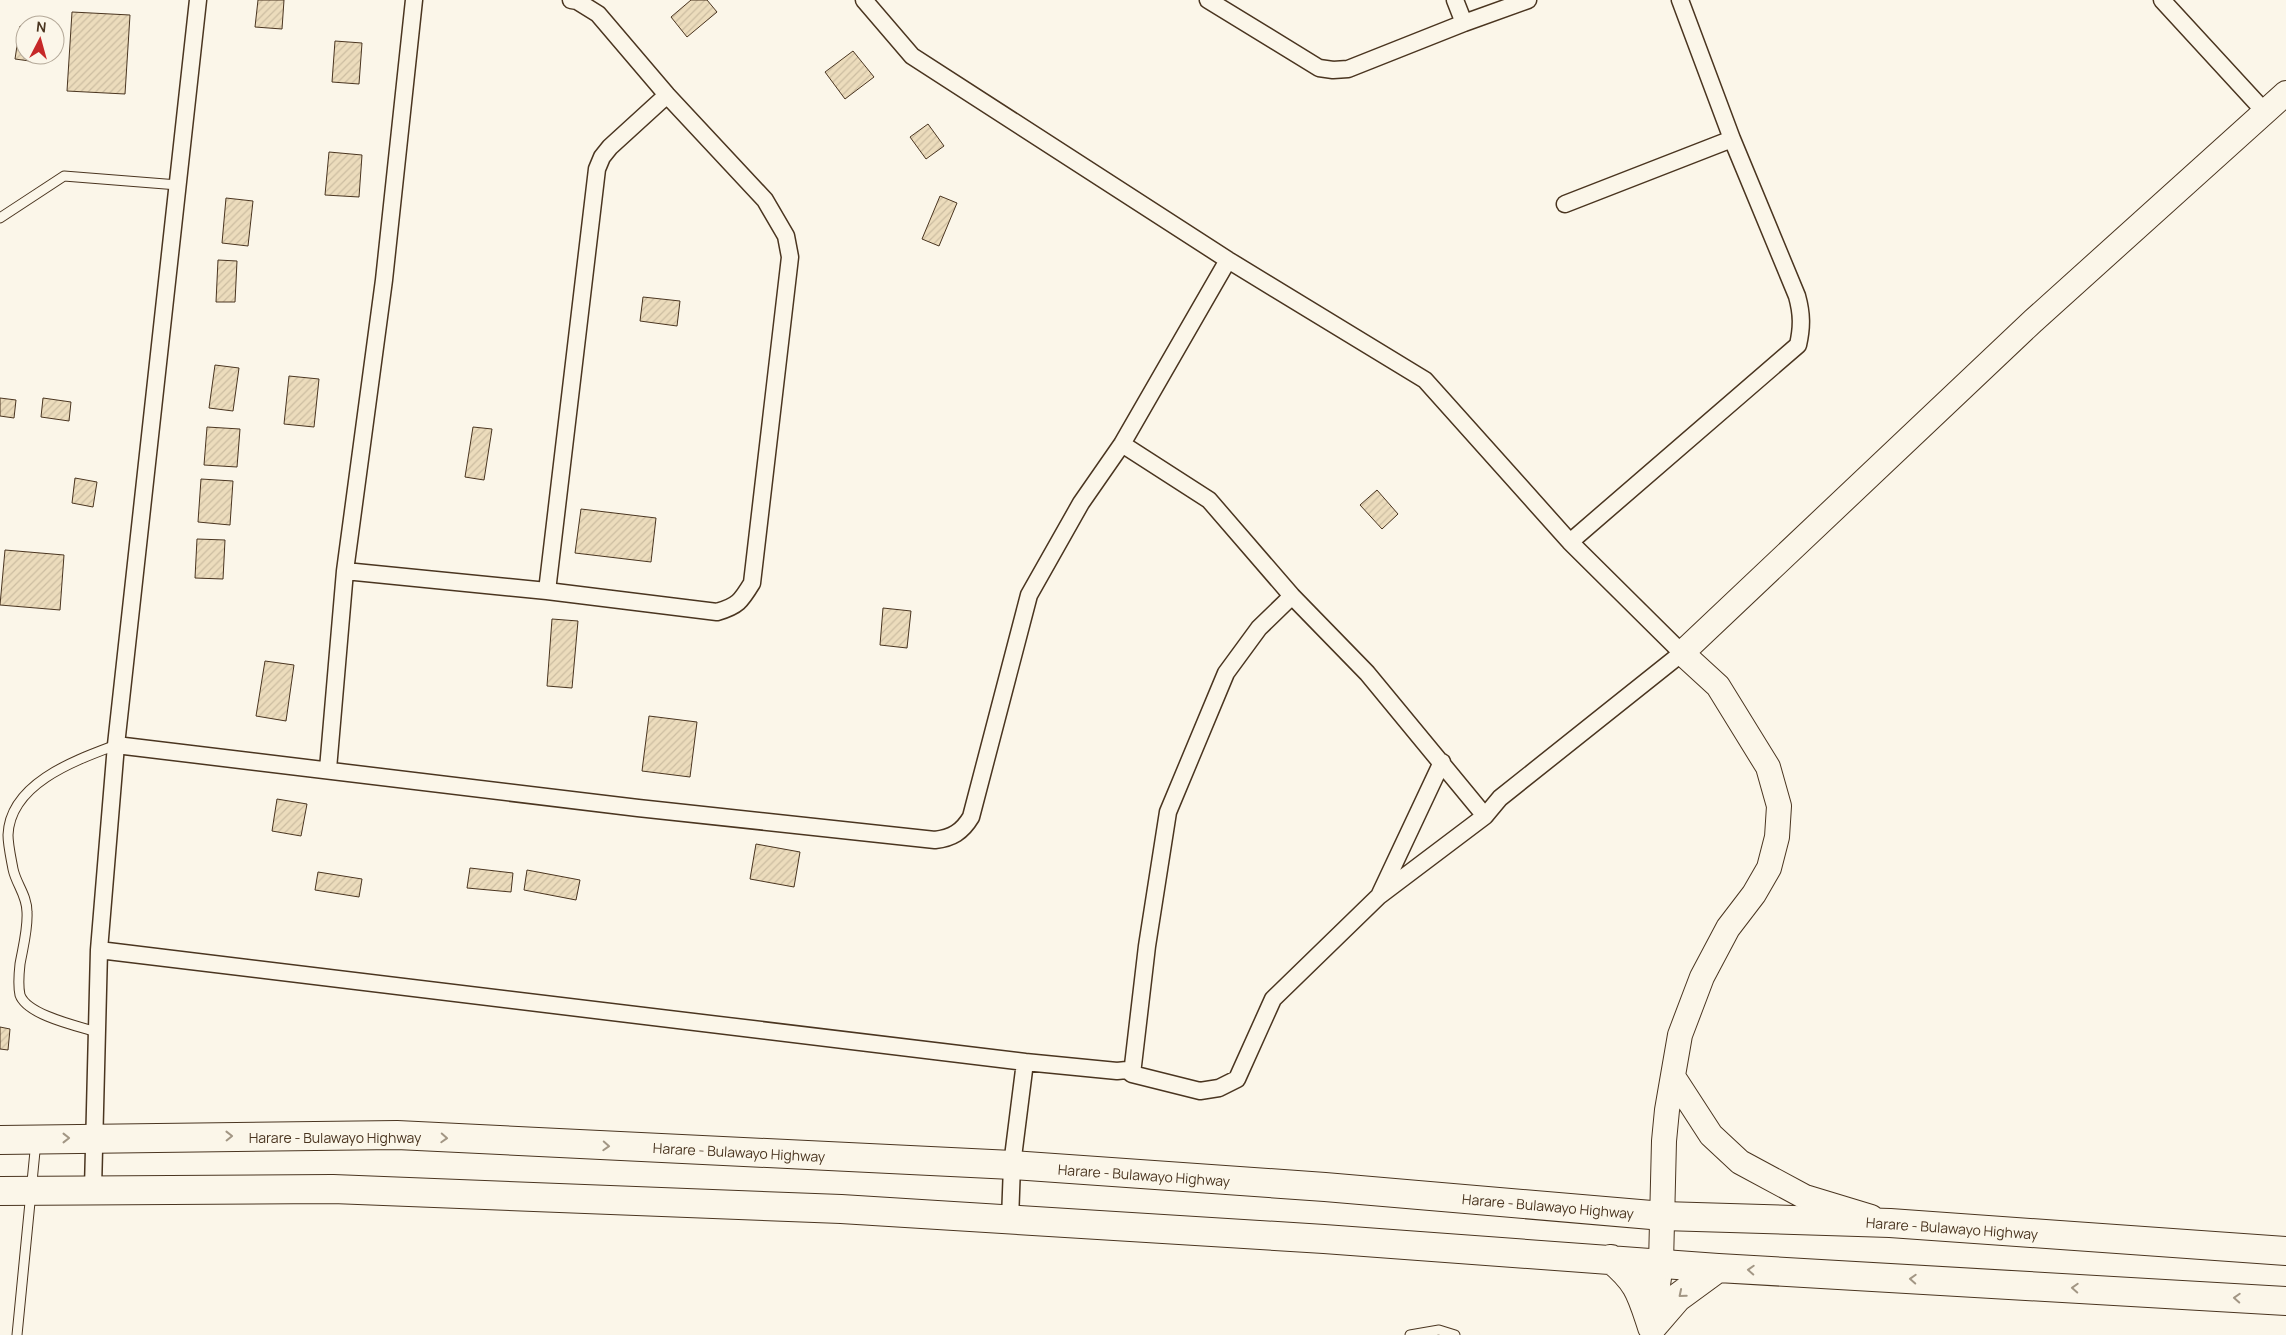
<svg xmlns="http://www.w3.org/2000/svg" width="2286" height="1335" viewBox="0 0 2286 1335" font-family="Manrope,sans-serif">
<style>
.building{fill:url(#building-hatch);stroke:#4a3520}
.lines{fill:none;stroke-linecap:round;stroke-linejoin:round}
.lane-casing{stroke:#4a3520;stroke-width:11}
.street-casing{stroke:#4a3520;stroke-width:19}
.secondary-casing{stroke:#4a3520;stroke-width:26}
.highway-casing{stroke:#4a3520;stroke-width:30}
.lane{stroke:#fbf6e9;stroke-width:9}
.street{stroke:#fbf6e9;stroke-width:16}
.secondary{stroke:#fbf6e9;stroke-width:24}
.highway{stroke:#fbf6e9;stroke-width:28}
.oneway{stroke:#a29684}
.labels{text-anchor:middle;dominant-baseline:central;stroke-width:4;stroke-linejoin:round;paint-order:stroke}
.street-label{font-size:14px;fill:#4a3520;stroke:#fbf6e9}
</style>
<defs>
<pattern id="building-hatch" width="6" height="6" patternUnits="userSpaceOnUse" patternTransform="scale(1.25)"><rect width="6" height="6" fill="#ecdcbc"/><path d="M-1 1l2-2M0 6l6-6M5 7l2-2" fill="none" stroke="#ccbda1"/></pattern>
</defs>
<rect width="100%" height="100%" fill="#fbf6e9"/>
<path class="building" d="M258 0H284L282 29 255 27Z
M691 0H707L717 12 687 37 671 17Z
M72 12 130 15 125 94 67 91Z
M20 26H25V55H38L37 62 15 59Z
M335 41 362 43 359 84 332 82Z
M853 51 874 77 845 99 825 72Z
M928 124 944 146 926 159 910 137Z
M329 152 362 155 359 197 325 195Z
M940 196 957 203 939 246 922 239Z
M226 198 253 201 248 246 222 243Z
M218 260 237 261 235 302H216Z
M643 297 680 301 677 326 640 321Z
M215 365 239 368 233 411 209 408Z
M289 376 319 379 314 427 284 424Z
M0 398 16 400 14 418 0 416Z
M43 398 71 402 69 421 41 417Z
M207 427 240 429 237 467 204 465Z
M473 427 492 429 484 480 465 477Z
M75 478 97 482 93 507 72 503Z
M201 479 233 481 230 525 198 522Z
M1377 490 1398 514 1382 529 1360 505Z
M581 509 656 518 651 562 575 553Z
M197 539 225 540 223 579 195 578Z
M5 550 64 555 60 610 0 605Z
M883 608 911 611 907 648 880 645Z
M552 619 578 621 572 688 547 686Z
M265 661 294 665 286 721 256 716Z
M649 716 697 722 690 777 642 771Z
M277 799 307 804 301 836 272 831Z
M756 844 800 852 794 887 750 879Z
M470 868 513 873 511 892 467 888Z
M527 870 580 880 576 900 524 890Z
M318 872 362 879 359 897 315 890Z
M0 1027 10 1029 8 1050 0 1049Z"/>
<g class="lines">
<g class="lane-casing">
<path id="lane" d="M0 218 64 176 178 185
M97 1032C77 1026 27 1015 20 995 18 986 19 973 20 964 23 947 28 929 27 912 27 895 16 884 13 869 11 858 8 845 8 835 10 783 76 760 116 745
M17 1335 36 1141
M1410 1335 1439 1330 1455 1335"/>
</g>
<g class="street-casing">
<path id="street" d="M1208 0 1319 68 1333 70 1348 69 1464 23 1528 0
M1455 0 1464 23
M2162 0 2265 112
M1565 204 1732 139
M1122 444 1209 500 1292 596 1367 673 1485 816
M1570 542 1798 345C1802 327 1802 314 1797 296L1732 139 1680 0
M345 571 547 591 717 612C738 606 741 601 752 583L790 257 786 236 765 200 667 95 598 14 577 1 571 0
M547 591 597 169 602 157 610 147 667 95
M116 745 638 808 935 840C952 838 962 832 971 817L1029 595 1081 503 1122 444 1228 260
M328 769 345 571 384 280 414 0
M1380 894 1442 762
M99 950 1025 1062 1117 1071 1127 1070 1132 1074 1200 1091 1219 1088 1237 1079 1273 999 1379 896 1485 816 1500 798 1682 653 1570 542 1425 380 1228 260 912 56 864 0
M1132 1074 1147 946 1168 812 1226 673 1259 628 1292 596
M93 1189 99 950 116 745 198 0
M1010 1220 1012 1165 1025 1062"/>
</g>
<g class="secondary-casing">
<path id="secondary" d="M1674 1078 1711 1135 1740 1162 1805 1197 1871 1217
M1652 1329 1661 1263 1664 1141 1667 1110 1680 1035 1702 977 1728 928 1754 894 1769 868 1777 837 1779 806 1768 767 1718 686 1682 653 2033 321 2286 93"/>
</g>
<g class="highway-casing">
<path id="highway" d="M0 1140 397 1135 1012 1165 1325 1187 1663 1216 1890 1223 2286 1251
M0 1191 333 1189 841 1209 1324 1239 1718 1268 2286 1301
M1611 1259C1639 1282 1641 1294 1652 1327
M1652 1327 1677 1298 1718 1268"/>
</g>
<use href="#lane" class="lane"/>
<use href="#street" class="street"/>
<use href="#secondary" class="secondary"/>
<use href="#highway" class="highway"/>
</g>
<defs><path id="oneway-chevron" d="M-2-3.5L2.5 0L-2 3.5" fill="none" stroke-width="1.6" stroke-linecap="round" stroke-linejoin="round" transform="scale(1.25)"/></defs>
<g class="oneway">
<use href="#oneway-chevron" transform="translate(229 1136) rotate(-1)"/>
<use href="#oneway-chevron" transform="translate(66 1138)"/>
<use href="#oneway-chevron" transform="translate(444 1138) rotate(3)"/>
<use href="#oneway-chevron" transform="translate(606 1146) rotate(3)"/>
<use href="#oneway-chevron" transform="translate(1751 1270) rotate(-177)"/>
<use href="#oneway-chevron" transform="translate(1913 1279) rotate(-177)"/>
<use href="#oneway-chevron" transform="translate(2075 1288) rotate(-177)"/>
<use href="#oneway-chevron" transform="translate(1682 1294) rotate(140)"/>
<use href="#oneway-chevron" transform="translate(2237 1298) rotate(-177)"/>
</g>
<g class="labels">
<g class="street-label">
<text x="335" y="1137">Harare - Bulawayo Highway</text>
<text transform="translate(739 1152) rotate(3)">Harare - Bulawayo Highway</text>
<text transform="translate(1144 1175) rotate(4)">Harare - Bulawayo Highway</text>
<text transform="translate(1548 1206) rotate(5)">Harare - Bulawayo Highway</text>
<text transform="translate(1952 1228) rotate(4)">Harare - Bulawayo Highway</text>
</g>
</g>
<g transform="translate(40 40) rotate(6)"><circle r="24" fill="#fbf6e9" stroke="#b4a999"/>
<path d="M0-4L9 19L0 12L-9 19Z" fill="#c62828"/>
<text y="-8" font-size="14" font-weight="bold" text-anchor="middle" fill="#4a3520">N</text>
</g>
</svg>
